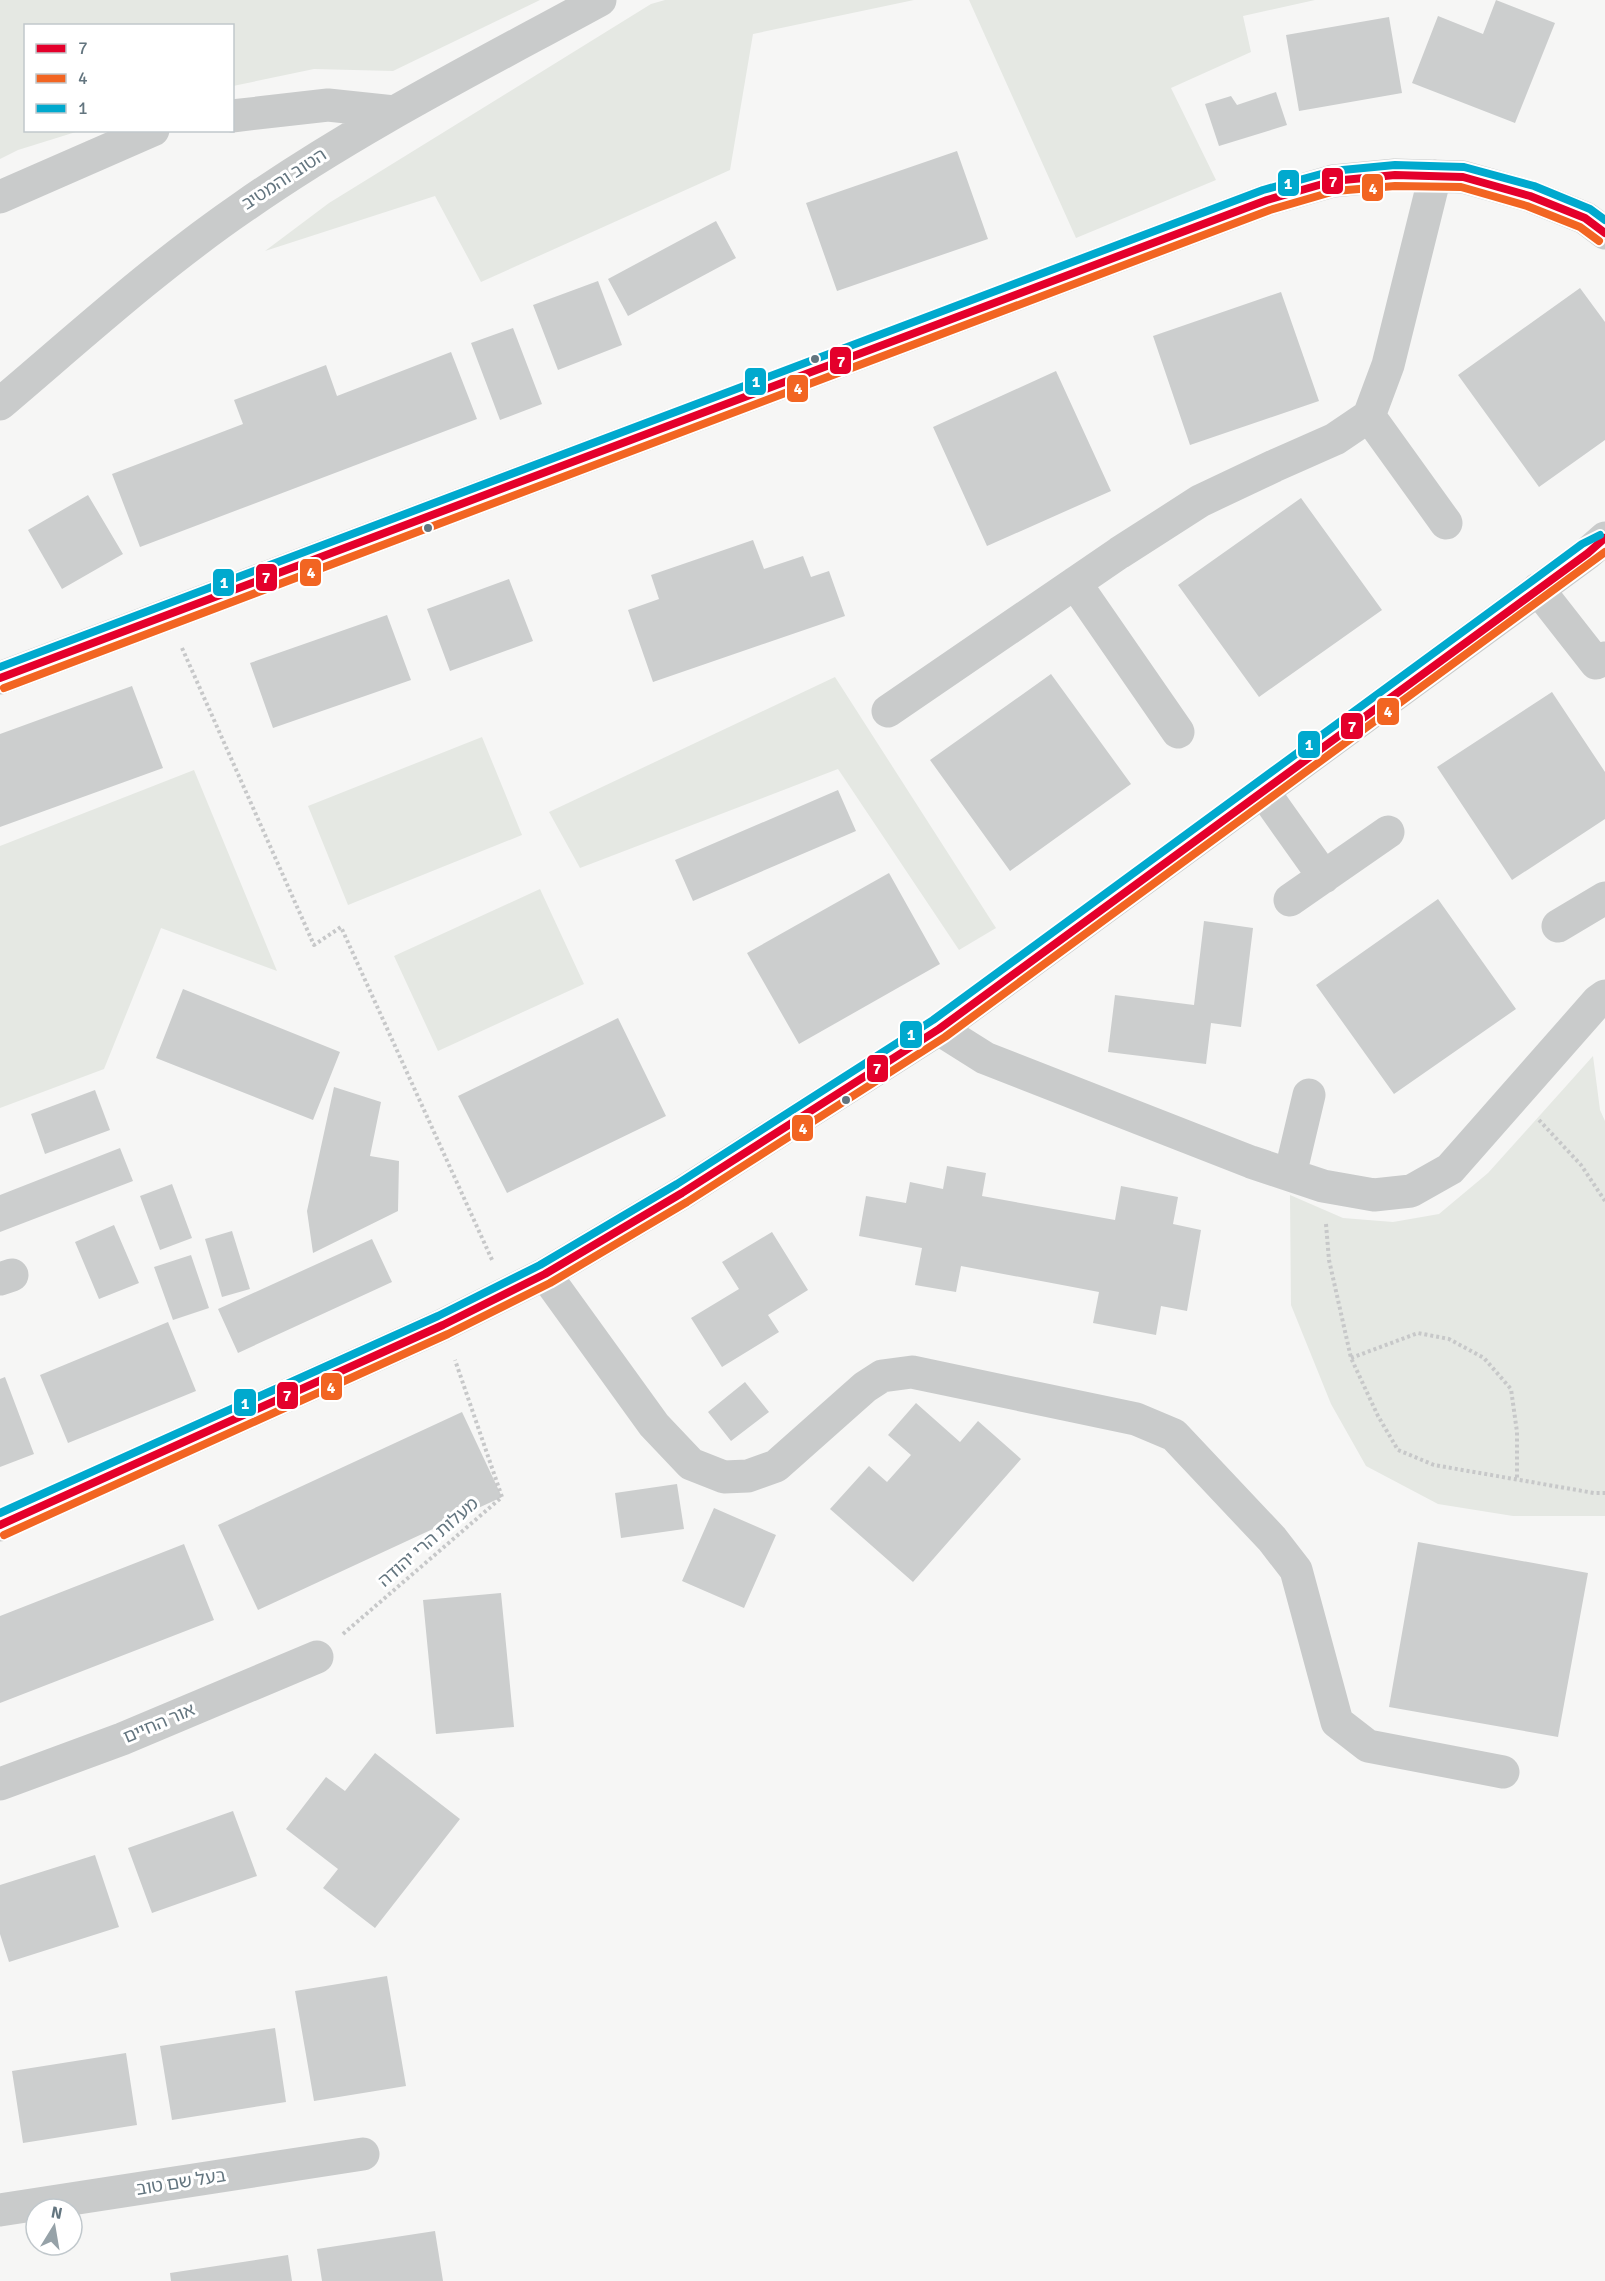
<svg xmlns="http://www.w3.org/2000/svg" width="1605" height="2281" viewBox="0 0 1605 2281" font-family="Signika,'Noto Sans Hebrew',sans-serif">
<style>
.green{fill:#e5e8e3}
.building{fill:#cccece}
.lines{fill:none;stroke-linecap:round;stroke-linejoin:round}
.path{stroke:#c7c8c9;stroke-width:4;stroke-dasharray:3 3;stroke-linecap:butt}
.minor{stroke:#c9cbcb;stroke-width:33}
.bus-1-casing{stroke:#fff;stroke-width:12}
.bus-2-casing{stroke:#fff;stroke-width:12}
.bus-3-casing{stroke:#fff;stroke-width:12}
.bus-1{stroke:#e4002b;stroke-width:8}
.bus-2{stroke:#f26522;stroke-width:8}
.bus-3{stroke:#00a9ce;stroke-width:8}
.bus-dot{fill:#63757f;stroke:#fff;stroke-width:2}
.labels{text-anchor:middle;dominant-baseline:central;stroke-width:6;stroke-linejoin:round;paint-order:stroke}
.street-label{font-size:18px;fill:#63757f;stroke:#fff}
.line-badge{stroke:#fff;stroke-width:2}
.badge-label{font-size:16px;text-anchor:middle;font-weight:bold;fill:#fff}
</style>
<rect width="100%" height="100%" fill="#f6f6f5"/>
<path class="green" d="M0 0H540L393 71 314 69 233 86 232 26H26V130L79 131 18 150 0 159Z
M665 0H914L753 34 730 170 481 282 435 196 265 251 329 203 651 4Z
M969 0H1315L1243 16 1251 52 1171 88 1216 180 1076 238Z
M835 677 996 928 959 950 838 769 580 868 549 812Z
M482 737 522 835 348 905 308 806Z
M194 770 277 971 161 928 104 1069 0 1108V846Z
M540 889 584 984 438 1051 394 956Z
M1593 1056 1600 1110 1605 1121V1516H1513L1438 1504 1366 1466 1331 1404 1291 1305 1290 1195 1343 1218 1393 1222 1439 1214 1488 1173Z"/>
<path class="building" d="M1496 0 1555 23 1515 123 1412 83 1438 16 1483 34Z
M1389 17 1402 93 1299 111 1286 35Z
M1276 92 1287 125 1219 146 1205 104 1231 96 1237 105Z
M957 151 988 239 837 291 806 203Z
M716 221 736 258 628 316 608 279Z
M598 281 622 345 558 370 533 305Z
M1580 288 1605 322V440L1539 487 1458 375Z
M1281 292 1319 401 1190 445 1153 336Z
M513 328 542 404 500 420 471 343Z
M451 352 477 419 140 547 112 474 243 424 234 400 326 365 337 396Z
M1056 371 1111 491 987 546 933 427Z
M88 495 123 554 62 589 28 530Z
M1301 498 1382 610 1259 697 1178 585Z
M753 540 764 569 803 556 811 577 829 571 845 616 653 682 628 610 659 599 651 575Z
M509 579 533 641 450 671 427 609Z
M387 615 411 680 273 728 250 663Z
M1051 674 1131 784 1010 871 930 760Z
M132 686 163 768 0 827V734Z
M1552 692 1605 772V819L1512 880 1437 767Z
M838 790 856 831 693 901 675 860Z
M889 873 940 964 799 1044 747 953Z
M1438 899 1516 1009 1394 1094 1316 985Z
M1204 921 1253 928 1241 1027 1211 1023 1206 1064 1108 1052 1115 995 1194 1005Z
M183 989 340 1052 313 1120 156 1058Z
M618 1018 666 1116 507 1193 458 1096Z
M334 1087 381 1102 370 1156 399 1161 398 1211 313 1253 307 1211Z
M95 1090 110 1130 45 1154 31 1114Z
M120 1148 133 1181 0 1232V1195Z
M947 1166 986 1173 982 1196 1115 1220 1121 1186 1178 1197 1173 1224 1201 1230 1187 1311 1161 1306 1156 1335 1093 1323 1099 1292 961 1266 956 1292 915 1285 922 1248 859 1236 866 1196 906 1203 910 1182 943 1189Z
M172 1184 192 1238 160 1250 140 1196Z
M114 1225 139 1283 99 1299 75 1242Z
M232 1231 250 1289 222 1297 205 1239Z
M772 1232 808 1290 768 1315 779 1332 722 1367 691 1318 739 1289 722 1262Z
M372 1239 392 1282 238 1353 218 1309Z
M191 1255 209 1308 173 1320 154 1267Z
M168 1322 196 1391 68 1443 40 1375Z
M5 1377 34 1454 0 1467V1379Z
M745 1382 769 1412 731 1441 708 1412Z
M916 1403 960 1442 978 1421 1021 1459 913 1582 830 1509 869 1466 887 1482 911 1455 888 1435Z
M462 1412 502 1497 258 1610 218 1525Z
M677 1484 684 1529 621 1538 615 1493Z
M714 1508 776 1535 744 1608 682 1581Z
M1418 1542 1588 1573 1558 1737 1389 1707Z
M184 1544 214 1620 0 1703V1616Z
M501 1593 514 1727 436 1734 423 1600Z
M375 1753 460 1819 375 1928 323 1888 338 1869 286 1829 326 1777 345 1791Z
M233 1811 257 1876 152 1913 128 1848Z
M95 1855 119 1927 9 1962 0 1934V1885Z
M387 1976 406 2086 314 2101 295 1991Z
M275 2028 286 2102 172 2120 160 2046Z
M126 2053 137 2125 23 2143 12 2071Z
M435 2231 443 2281H322L317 2249Z
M288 2255 292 2281H171L170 2273Z"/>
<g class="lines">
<path class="path" d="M182 648 314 945 341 927 493 1262
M1539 1120 1581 1165 1605 1201
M1326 1224 1329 1260 1351 1358 1378 1416 1398 1450 1434 1465 1594 1493H1605
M1351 1358 1418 1333 1449 1339 1484 1358 1511 1389 1517 1432V1480
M343 1634 502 1497 455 1360"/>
<path class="minor" d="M232 116 328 105 394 112
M0 197 153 130
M0 404C79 337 157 266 243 207 356 128 479 66 600 0
M1369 416 1446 523
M1075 583 1178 732
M1538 589 1596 663 1605 658
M0 678 1267 200 1333 181 1395 175 1463 177 1530 196 1585 218 1605 233
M888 711 1119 553 1200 501 1274 466 1335 439 1369 416 1388 365 1435 176
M1263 791 1324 877
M1290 900 1388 832
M1558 926 1605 898
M939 1029 985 1058 1251 1162 1323 1186 1374 1195 1411 1191 1450 1169 1598 1001 1605 996
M1290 1175 1309 1095
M545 1274 654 1425 691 1464 724 1477 748 1476 776 1466 865 1387 882 1376 912 1372 1136 1419 1174 1435 1272 1539 1296 1570 1337 1722 1368 1746 1503 1772
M0 1279 12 1275
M0 1525 443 1325 545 1274 682 1193 939 1029 1588 553 1605 538
M0 1784 122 1739 317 1657
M0 2210 363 2154"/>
<g class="bus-1-casing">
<path id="bus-1" d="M0 678 1267 200 1333 181 1395 175 1463 177 1530 196 1585 218 1605 233
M0 1525 443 1325 545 1274 682 1193 939 1029 1588 553 1605 538"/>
</g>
<g class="bus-2-casing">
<path id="bus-2" d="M4 688 1270 210 1335 191 1395 186 1461 187 1527 206 1580 227 1599 241
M4 1535 448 1334 550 1283 687 1202 945 1037 1605 552"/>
</g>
<g class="bus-3-casing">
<path id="bus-3" d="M0 667 1263 190 1332 171 1395 165 1464 167 1534 186 1590 209 1605 220
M0 1513 438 1316 540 1265 677 1184 933 1020 1532 581 1582 544 1600 535"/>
</g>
<use href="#bus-1" class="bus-1"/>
<use href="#bus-2" class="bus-2"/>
<use href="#bus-3" class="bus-3"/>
</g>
<g class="bus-dot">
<circle cx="815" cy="359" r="5"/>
<circle cx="428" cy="528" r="5"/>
<circle cx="846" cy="1100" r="5"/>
</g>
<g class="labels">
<g class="street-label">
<text transform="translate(284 179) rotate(-33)">הטוב והמטיב</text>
<text transform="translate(428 1542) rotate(-41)">מעלות הרי יהודה</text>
<text transform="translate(159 1723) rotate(-23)">אור החיים</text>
<text transform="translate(181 2182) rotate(-9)">בעל שם טוב</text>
</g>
</g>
<g class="line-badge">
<rect x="1321" y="167" width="23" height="28" rx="6" fill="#e4002b"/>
<rect x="1277" y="169" width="23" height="28" rx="6" fill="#00a9ce"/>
<rect x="1361" y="173" width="23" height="29" rx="6" fill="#f26522"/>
<rect x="829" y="346" width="23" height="29" rx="6" fill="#e4002b"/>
<rect x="744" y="367" width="23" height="29" rx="6" fill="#00a9ce"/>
<rect x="786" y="374" width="23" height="29" rx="6" fill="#f26522"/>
<rect x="299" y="558" width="23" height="29" rx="6" fill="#f26522"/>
<rect x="255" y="563" width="23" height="29" rx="6" fill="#e4002b"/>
<rect x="212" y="568" width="23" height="29" rx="6" fill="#00a9ce"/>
<rect x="1376" y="697" width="24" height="29" rx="6" fill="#f26522"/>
<rect x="1340" y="712" width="24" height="28" rx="6" fill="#e4002b"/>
<rect x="1297" y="730" width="24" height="29" rx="6" fill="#00a9ce"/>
<rect x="899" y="1020" width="24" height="29" rx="6" fill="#00a9ce"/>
<rect x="866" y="1054" width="23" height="29" rx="6" fill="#e4002b"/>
<rect x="791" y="1114" width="23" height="28" rx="6" fill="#f26522"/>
<rect x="320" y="1372" width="23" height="29" rx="6" fill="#f26522"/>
<rect x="276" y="1381" width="23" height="29" rx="6" fill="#e4002b"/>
<rect x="233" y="1388" width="24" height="29" rx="6" fill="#00a9ce"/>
</g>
<g class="badge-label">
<text x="1333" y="187">7</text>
<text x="1288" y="189">1</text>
<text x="1373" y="194">4</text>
<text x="841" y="367">7</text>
<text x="756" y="387">1</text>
<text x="798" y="394">4</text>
<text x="311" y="578">4</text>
<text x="266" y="583">7</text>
<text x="224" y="588">1</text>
<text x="1388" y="717">4</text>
<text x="1352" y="732">7</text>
<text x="1309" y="750">1</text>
<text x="911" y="1040">1</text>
<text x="877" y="1074">7</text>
<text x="803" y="1134">4</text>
<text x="331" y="1393">4</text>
<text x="287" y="1401">7</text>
<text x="245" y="1409">1</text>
</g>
<rect x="24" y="24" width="210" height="108" fill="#ffffff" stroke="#c1c8cc" stroke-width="1.5"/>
<rect x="36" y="44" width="30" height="9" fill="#e4002b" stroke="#c1c8cc" stroke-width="1.5"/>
<text x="78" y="54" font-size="18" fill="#63757f">7</text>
<rect x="36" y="74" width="30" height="9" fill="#f26522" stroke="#c1c8cc" stroke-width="1.5"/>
<text x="78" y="84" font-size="18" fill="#63757f">4</text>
<rect x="36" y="104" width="30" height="9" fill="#00a9ce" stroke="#c1c8cc" stroke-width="1.5"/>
<text x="78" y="114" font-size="18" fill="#63757f">1</text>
<g transform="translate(54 2227) rotate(11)"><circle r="28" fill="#ffffff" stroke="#c1c8cc" stroke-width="1.5"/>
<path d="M0-4.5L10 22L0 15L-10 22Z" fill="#96a2a8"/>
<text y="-9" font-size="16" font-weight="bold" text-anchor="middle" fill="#63757f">N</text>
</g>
</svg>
